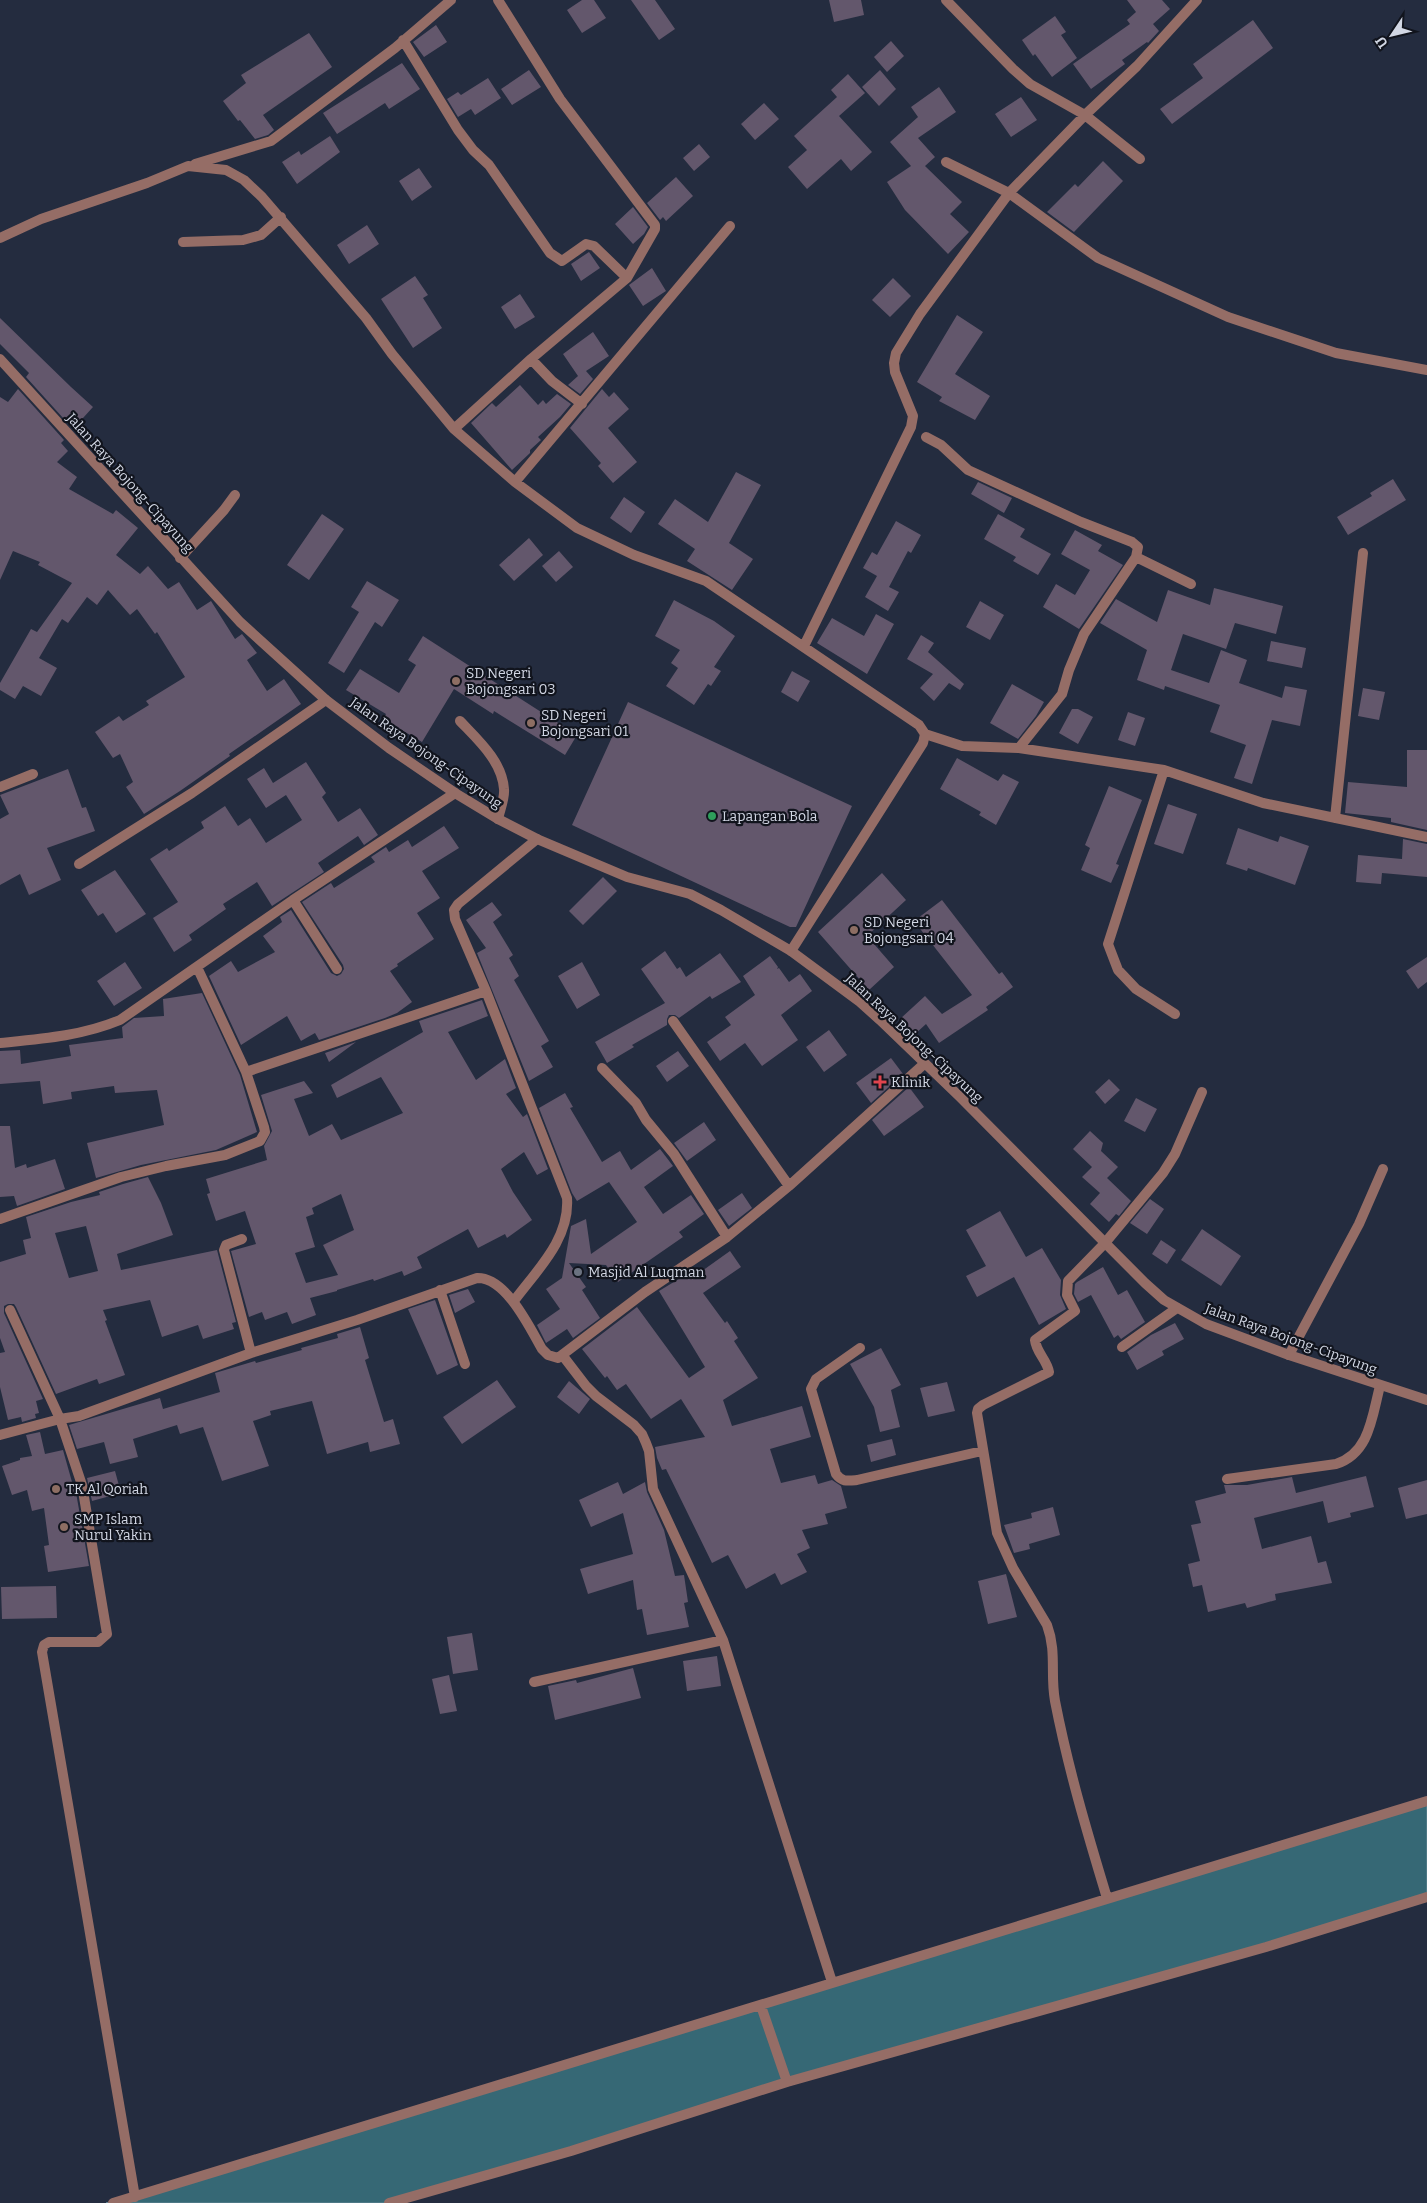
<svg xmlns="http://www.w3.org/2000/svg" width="1427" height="2203" viewBox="0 0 1427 2203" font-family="Bitter,serif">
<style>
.water{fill:#366875;stroke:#658996}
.building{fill:#63576c;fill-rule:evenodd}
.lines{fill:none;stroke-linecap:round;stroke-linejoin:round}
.service{stroke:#956d66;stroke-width:10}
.minor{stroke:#956d66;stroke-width:10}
.tertiary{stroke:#956d66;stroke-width:10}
.education-dot{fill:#8d6e63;stroke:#11141d;stroke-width:2}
.leisure-dot{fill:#2e9e5b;stroke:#11141d;stroke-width:2}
.health-dot{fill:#e0444e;stroke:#11141d;stroke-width:2}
.worship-dot{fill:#6b7280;stroke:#11141d;stroke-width:2}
.labels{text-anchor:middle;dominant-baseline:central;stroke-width:4.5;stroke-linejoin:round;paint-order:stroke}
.street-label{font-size:14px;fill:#d2d7e4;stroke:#11141d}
.poi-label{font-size:14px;fill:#d2d7e4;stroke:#11141d;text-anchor:start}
</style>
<rect width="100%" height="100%" fill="#242c3f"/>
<path class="water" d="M1427 1803V1897L391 2203H106L251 2161Z"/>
<path class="building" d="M582 0H594L606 18 582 33 567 10Z
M631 0H655L675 29 659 40Z
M829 0H861L864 15 834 22Z
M1127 0H1162L1170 9 1153 24 1159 31 1148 43 1147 42 1122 60 1125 64 1091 89 1073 64 1130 24 1127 20 1136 12Z
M1055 16 1066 32 1061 35 1077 58 1052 77 1035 54 1033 56 1022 40Z
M1253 20 1273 48 1172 124 1160 109 1203 78 1193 64Z
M436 25 447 42 424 57 413 42Z
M309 33 332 67 263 115 274 130 268 135 255 139 240 120 238 121 223 101 246 83 241 75Z
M891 41 904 56 887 72 874 57Z
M402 63 420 89 389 109 385 103 337 134 323 113Z
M529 70 541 87 512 105 501 89Z
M880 70 896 89 879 106 862 87Z
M848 74 865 93 839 116 872 152 851 171 841 159 807 189 788 167 807 150 794 136 837 97 831 90Z
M488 78 501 98 475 115 471 109 458 117 447 99 458 92 461 95Z
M939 87 956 112 918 138 935 157 925 166 962 202 950 214 969 232 948 254 905 210 887 182 911 166 890 142 918 117 911 107Z
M1021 97 1037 120 1011 137 995 114Z
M764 103 779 119 755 140 741 124Z
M330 136 340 152 297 184 282 162 299 151 301 155Z
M699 144 710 157 694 171 683 158Z
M1103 161 1123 181 1074 232 1047 212 1075 184 1078 187Z
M419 168 432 187 412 201 399 181Z
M676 177 693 196 666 221 663 217 660 220 647 203Z
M633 207 648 227 644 234 633 244 615 224Z
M367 225 379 244 349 264 337 245Z
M589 252 600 268 581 281 571 264Z
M652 268 666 291 643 306 629 285Z
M415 276 428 295 423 298 442 328 413 348 381 299Z
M893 278 911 296 890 317 872 300Z
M520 294 535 317 515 329 501 307Z
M957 315 983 332 955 374 990 396 975 420 939 401 942 397 917 382Z
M0 318 71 387 93 407 73 429 26 377 29 373 0 344Z
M593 332 609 356 586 371 593 379 580 394 568 385 578 376 563 354Z
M520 385 538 405 543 400 546 404 557 394 571 404 560 417 538 437 541 440 530 450V453L512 470 471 423 492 403 496 407Z
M18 389 64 440 61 443 68 451 57 462 77 477 69 489 113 514 116 510 138 528 116 555 140 574 148 566 168 589 179 582 197 610 211 601 235 639 242 634 257 653 247 660 267 691 284 679 301 704 229 754 230 756 180 791 144 814 126 787 133 782 120 754 113 758 95 732 119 716 123 721 149 705 146 701 185 677 157 632 155 634 137 609 130 615 108 590 97 605 87 597 68 623 62 619 39 658 57 668 41 696 23 686 15 699 0 690V683L31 629 37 632 72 583 38 565 40 562 13 551 0 580V397L8 402Z
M602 389 609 397 614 392 629 409 608 428 637 462 613 483 598 466 601 463 570 428Z
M736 472 761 485 729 543 753 559 732 590 687 561 695 549 658 524 675 499 708 522Z
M1393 479 1406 500 1348 535 1337 517 1372 496 1370 493Z
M978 482 1012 498 1004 513 971 494Z
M624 497 645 512 631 533 610 518Z
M322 514 344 529 309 580 287 565Z
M998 514 1025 529 1020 537 1051 554 1038 575 1013 561 1016 557 984 539Z
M896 521 921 535 911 553 908 551 889 587 899 592 888 611 865 597 877 576 863 568 872 552 877 555Z
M1075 530 1102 545 1098 551 1123 565 1079 629 1043 607 1056 584 1075 595 1090 570 1061 554Z
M529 538 543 555 514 581 499 565Z
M559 551 573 567 556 582 542 566Z
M367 581 399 600 382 627 375 622 344 673 328 663 359 612 351 607Z
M1214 588 1283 606 1276 634 1235 623 1226 649 1183 634 1171 670 1209 683 1221 650 1247 660 1239 683 1282 698 1285 686 1307 690 1300 726 1272 720 1252 784 1234 778 1246 745 1210 732 1220 705 1165 686 1164 690 1137 680 1147 650 1100 623 1116 599 1157 622 1168 590 1210 605Z
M674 600 714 621 735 636 714 667 721 671 711 686 708 684 694 705 666 686 678 668 671 663 680 650 655 636Z
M980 601 1004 615 990 640 966 627Z
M876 614 894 624 867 674 817 643 832 618 864 636Z
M921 635 934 643 928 652 964 684 960 690 949 683 934 701 920 688 933 674 907 659Z
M423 636 577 735 565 755 494 711 493 714 454 689 422 742 383 719 386 714 346 690 360 669 399 693 416 665 408 660Z
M1271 641 1306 648 1302 668 1267 661Z
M792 671 810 681 798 702 781 692Z
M1012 684 1044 702 1036 716 1018 739 990 723Z
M1363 688 1385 692 1379 720 1358 716Z
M628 702 852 806 796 927H790L572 825Z
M1072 709H1078L1093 717 1078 744 1059 733Z
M1128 712 1145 718 1135 746 1118 740Z
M1407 750H1427V830L1391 822V818L1345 813 1348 782 1407 787Z
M957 758 998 781 1003 774 1019 782 996 825 979 815 981 812 940 789Z
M306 762 326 793 322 797 338 822 360 808 378 835 364 845 358 836 318 863 324 872 272 906 257 882 223 904 226 909 189 935 192 940 174 952 153 918 178 902 150 859 167 848 169 851 204 828 201 822 225 806 238 826 250 818 266 843 302 820 286 795 266 808 247 779 264 768 273 783Z
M68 769 82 808 86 807 95 831 47 848 61 880 29 895 20 874 0 885V819L9 814 0 795Z
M1109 786 1142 800 1116 864 1119 865 1111 883 1081 870 1090 848 1085 845Z
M1168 804 1197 814 1183 854 1154 844Z
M444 826 459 848 422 871 440 898 417 913 434 939 397 964 398 966 390 971 412 1002 397 1013 385 1018 319 1040 315 1033 301 1041 287 1016 241 1045 209 976 231 961 238 972 275 952 263 936 282 922 280 917 291 910 331 973 337 976 341 974 344 969 343 965 302 902 331 883 334 888 375 862 371 857 386 847 389 852 408 840 412 847Z
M1238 828 1278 842 1280 836 1309 846 1295 885 1248 868 1247 871 1226 864Z
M1403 839 1427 844V877L1382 873 1381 884 1356 882 1358 855 1402 859Z
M115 870 146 914 116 933 103 913 98 916 81 890Z
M882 873 906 900 867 936 894 967 869 990 818 932Z
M603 877 617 891 583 925 569 911Z
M942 900 999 974 1002 972 1013 987 986 1007 988 1010 939 1043 926 1024 914 1035 900 1019 925 996 942 1014 972 995 914 921Z
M492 902 502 915 493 922 513 955 509 958 519 976 514 980 549 1041 541 1046 553 1067 529 1081 477 953 486 948 466 920Z
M665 951 677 969 680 967 686 977 720 953 741 982 712 999 710 996 679 1018 675 1015H669L667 1019V1025L632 1045 634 1047 607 1063 595 1042 665 1003 641 969Z
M770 956 778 967 777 969 779 968 789 982 800 974 812 991 781 1015 798 1040 762 1066 745 1043 720 1061 707 1042 731 1025 725 1017 755 995 743 976Z
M1427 957V982L1418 989 1406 971Z
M125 962 142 988 114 1006 97 981Z
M582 962 600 995 577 1009 558 976Z
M202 993 240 1075 257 1132 216 1150 141 1165 96 1178 87 1143 164 1125 157 1090 115 1093 114 1086 71 1092 72 1099 43 1104 40 1081 0 1084V1051L20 1050 21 1064 71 1056 69 1045 123 1038 122 1027 134 1018 164 1016 163 999Z
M482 1000 488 1016 448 1032 476 1080 505 1059 516 1088 506 1094 523 1117 527 1114 548 1169 537 1175 524 1152 501 1169 513 1192 532 1220 507 1238 505 1234 478 1248 468 1229 417 1257 422 1268 404 1276 402 1271 374 1281 373 1279 337 1290V1291L310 1298 316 1315 292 1324 287 1312 265 1320 262 1312 249 1317 231 1251 256 1244 245 1211 216 1221 207 1194 210 1193 206 1179 267 1160 264 1146 272 1131 261 1095 304 1081 313 1093 294 1099 309 1136 332 1124 341 1140 403 1113 381 1077 337 1098 331 1085 423 1032 419 1021ZM341 1194 354 1230 323 1245 338 1275 306 1283 295 1253 315 1247 306 1217 314 1214 312 1208Z
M829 1030 847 1055 824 1072 806 1047Z
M356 1042 329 1062 325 1053Z
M678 1051 689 1066 667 1082 656 1066Z
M891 1058 903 1074 871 1103 856 1083Z
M1109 1079 1120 1090 1105 1104 1095 1092Z
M909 1087 924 1107 884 1136 872 1120Z
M565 1093 573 1107 570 1108 602 1162 620 1151 631 1170 660 1149 673 1166 644 1187 663 1214 691 1195 704 1214 679 1232 683 1237 618 1282 606 1265 569 1263 586 1287 582 1290 600 1318 573 1338 567 1329 546 1343 537 1325 560 1309 546 1289 562 1278 571 1226 586 1219 591 1254 637 1222 609 1182 577 1201 572 1193 539 1108Z
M1136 1098 1157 1109 1145 1132 1124 1121Z
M704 1122 716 1140 687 1161 674 1143Z
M0 1126H10L15 1168 26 1164 27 1168 55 1159 65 1189 17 1206 14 1196 0 1197Z
M1090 1131 1103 1143 1101 1151 1118 1167 1107 1178 1131 1201 1119 1216 1116 1214 1109 1222 1090 1204 1100 1193 1082 1177 1092 1167 1073 1149Z
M148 1177 161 1203 173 1235 117 1254 121 1270 217 1250 236 1322 232 1323 234 1329 203 1339 198 1325 162 1337 150 1300 103 1310 107 1320 105 1321 125 1375 99 1384 97 1379 56 1394 16 1307 14 1304H8L4 1306V1313L43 1399 36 1401 39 1413 35 1414 36 1418 22 1422 21 1417 8 1420 0 1387V1353L5 1352 0 1338V1262L26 1254 23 1240 31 1238 26 1217 71 1202 100 1195 99 1192 123 1184ZM86 1226 98 1271 69 1278 55 1233Z
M742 1193 752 1208 729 1226 718 1210Z
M1150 1199 1164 1209 1147 1234 1130 1223Z
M1000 1211 1026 1257 1042 1248 1061 1280 1060 1295 1066 1309 1039 1325 1014 1277 977 1297 966 1276 986 1266 966 1230Z
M1202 1229 1241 1256 1221 1286 1181 1260Z
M1161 1240 1176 1250 1167 1264 1152 1254Z
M730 1251 741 1267 703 1293 725 1323 727 1321 738 1338 734 1341 758 1378 723 1400 732 1426 802 1406 811 1437 770 1449 781 1483 815 1475 818 1484 832 1480 841 1486 847 1508 825 1514 828 1524 802 1530 810 1548 797 1554 807 1572 781 1585 775 1573 746 1589 728 1555 712 1563 666 1469 662 1470 657 1458 655 1447 705 1437 681 1399 651 1419 626 1384 617 1390 607 1376 605 1378 582 1349 637 1307 689 1378 705 1367 659 1291 692 1271 695 1276Z
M1103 1267 1118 1295 1127 1290 1145 1322 1121 1339 1118 1335 1114 1338 1091 1295 1078 1302 1074 1294 1075 1284 1077 1282Z
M468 1289 475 1302 455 1313 449 1295Z
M435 1300 458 1365 437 1375 408 1309Z
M1175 1323 1184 1339 1162 1351 1164 1355 1137 1370 1127 1352 1151 1335Z
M360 1327 369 1358 365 1360 384 1422 393 1419 400 1444 370 1452 368 1442 327 1454 312 1401 270 1411 271 1415 253 1421 269 1466 222 1481 203 1427 180 1434 177 1425 133 1439 138 1457 110 1464 104 1442 77 1449 69 1425 160 1398 163 1409 220 1392 215 1373 255 1361 256 1363 302 1350 301 1348 338 1338 337 1334Z
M881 1348 901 1385 891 1390 900 1427 880 1432 874 1407 850 1364Z
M497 1380 516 1407 462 1444 443 1417Z
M569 1381 590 1399 579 1414 557 1397Z
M947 1382 955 1411 928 1417 920 1388Z
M40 1432 45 1454 63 1450 72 1482H74L75 1487 89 1566 48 1572 44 1546 49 1545 44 1508 32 1511 27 1490 12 1495 2 1466 20 1460V1458L32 1456 26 1435Z
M892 1439 896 1455 871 1462 867 1445Z
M115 1471 121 1493 92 1501 87 1478Z
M1366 1476 1374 1507 1350 1513 1351 1517 1328 1523 1323 1501 1254 1518 1262 1549 1311 1536 1318 1563 1326 1561 1332 1583 1275 1594 1276 1600 1247 1608 1245 1603 1208 1612 1202 1585 1193 1587 1188 1564 1200 1561 1191 1525 1201 1523 1195 1501 1226 1493 1224 1485H1247L1292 1477 1296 1493Z
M1427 1480V1514L1406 1519 1398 1488Z
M618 1482 623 1494 645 1482 647 1492 664 1530 675 1576 684 1575 688 1602 684 1603 689 1627 647 1635 642 1609 637 1610 633 1580 588 1594 580 1569 633 1554 623 1513 591 1527 579 1500Z
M1053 1507 1060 1535 1029 1544 1030 1549 1014 1553 1004 1525 1032 1518 1031 1513Z
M1006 1574 1017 1617 988 1624 978 1581Z
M56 1586 57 1618 2 1619 1 1587Z
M472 1633 478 1670 453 1674 447 1637Z
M717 1656 721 1686 687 1691 683 1661Z
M633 1668 641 1698 555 1720 548 1686 576 1680 577 1683Z
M449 1675 457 1711 440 1714 432 1679Z"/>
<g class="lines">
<path class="service" d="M460 721C478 740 502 761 504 789 505 798 500 810 498 819"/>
<path class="minor" d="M946 0 1013 69 1030 84 1085 115 1140 159
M403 40 458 130 473 150 489 165 550 253 562 261 586 244 594 246 627 278
M946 162 1009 193 1098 258 1228 317 1336 353 1427 370
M195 164 271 141 395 48 451 0
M0 238 41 219 147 183 188 166 226 170 244 180 262 197 366 318 392 354 454 429 515 482 577 528 634 555 706 581 919 725 925 734 923 743 791 951
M183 242 243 240 261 235 281 217
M531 359 552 381 582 404
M454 429 531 359 627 278 655 229V225L560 99 498 0
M926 437 941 445 968 470 1081 522 1132 542 1138 547 1136 557 1084 634 1069 670 1062 694 1019 748
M515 482 730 226
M1136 557 1191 584
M180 558 224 510 235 495
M804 646 911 427 913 416 895 372 894 363 896 353 920 314 1009 193 1085 115 1137 66 1197 0
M925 734 962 746 1019 748 1164 770 1263 803 1427 837
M1164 770 1108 944 1118 970 1136 989 1175 1014
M0 787 33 774
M1335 818 1363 553
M79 864 192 793 326 700
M293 900 337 969
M486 991 567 1198C570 1239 537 1270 514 1301
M673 1021 789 1186
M0 1043C41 1039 82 1036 120 1020L293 900 455 793
M602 1068 636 1103 646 1120 674 1154 727 1237
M246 1072 486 991 455 919 454 910 458 904 537 839
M0 1219 121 1177 166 1166 225 1155 260 1141 265 1132 264 1127 246 1072 197 967
M242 1239 226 1245 224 1250 251 1353
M440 1290 465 1364
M10 1310 60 1419 82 1485 107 1634 98 1642H49L44 1645 42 1652 135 2197
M1122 1347 1177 1308
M860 1348 816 1379 811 1389 836 1474C842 1482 847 1481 857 1480L982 1451
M1289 1355 1359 1224 1383 1169
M563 1356 586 1386 596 1396 634 1425 642 1434 646 1443 649 1451 653 1489 723 1640 832 1982
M0 1435 60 1419 79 1416 251 1353 357 1320 477 1278C506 1277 530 1328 542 1349L548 1355 558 1358 645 1292 727 1237 789 1186 924 1064
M1227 1479 1336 1464C1370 1453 1372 1416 1380 1386
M534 1682 723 1640
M1107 1898C1087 1832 1068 1768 1055 1701 1050 1674 1057 1652 1047 1625L1013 1568 997 1533 977 1413 978 1409 983 1405 1049 1372C1047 1360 1036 1352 1035 1340L1075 1311 1067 1295 1068 1281 1105 1243 1163 1173 1175 1154 1202 1092
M761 2006 787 2082
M113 2203 1427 1801
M389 2203 571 2151 787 2082 1266 1947 1427 1897"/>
<path class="tertiary" d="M0 359 240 622 326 700 389 748 455 793 498 819 537 839 627 877 690 894 721 910 791 951 860 1002 880 1020 960 1097 1145 1283 1164 1300 1206 1324 1289 1355 1427 1400"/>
</g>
<g class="education-dot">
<circle cx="456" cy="681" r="5"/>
<circle cx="531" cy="723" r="5"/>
<circle cx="854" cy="930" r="5"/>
<circle cx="56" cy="1489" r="5"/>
<circle cx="64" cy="1527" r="5"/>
</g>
<circle class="leisure-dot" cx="712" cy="816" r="5"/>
<path class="health-dot" d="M877.5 1074.5h5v5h5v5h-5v5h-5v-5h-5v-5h5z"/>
<circle class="worship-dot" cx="578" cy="1272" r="5"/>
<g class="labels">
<g class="street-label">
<text transform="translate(130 483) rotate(48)">Jalan Raya Bojong-Cipayung</text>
<text transform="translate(426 753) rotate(35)">Jalan Raya Bojong-Cipayung</text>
<text transform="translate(914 1038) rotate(43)">Jalan Raya Bojong-Cipayung</text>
<text transform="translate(1291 1339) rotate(20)">Jalan Raya Bojong-Cipayung</text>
</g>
<g class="poi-label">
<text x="466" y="673">SD Negeri<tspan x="466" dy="16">Bojongsari 03</tspan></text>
<text x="541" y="715">SD Negeri<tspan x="541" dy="16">Bojongsari 01</tspan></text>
<text x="722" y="816">Lapangan Bola</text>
<text x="864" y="922">SD Negeri<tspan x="864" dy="16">Bojongsari 04</tspan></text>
<text x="891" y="1082">Klinik</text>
<text x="588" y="1272">Masjid Al Luqman</text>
<text x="66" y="1489">TK Al Qoriah</text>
<text x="74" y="1519">SMP Islam<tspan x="74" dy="16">Nurul Yakin</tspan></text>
</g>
</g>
<g transform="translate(1392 35) rotate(235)" stroke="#11141d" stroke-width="4" paint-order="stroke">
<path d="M0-4L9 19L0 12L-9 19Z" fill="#d2d7e4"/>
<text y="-8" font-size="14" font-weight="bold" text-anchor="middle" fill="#d2d7e4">U</text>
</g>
</svg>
